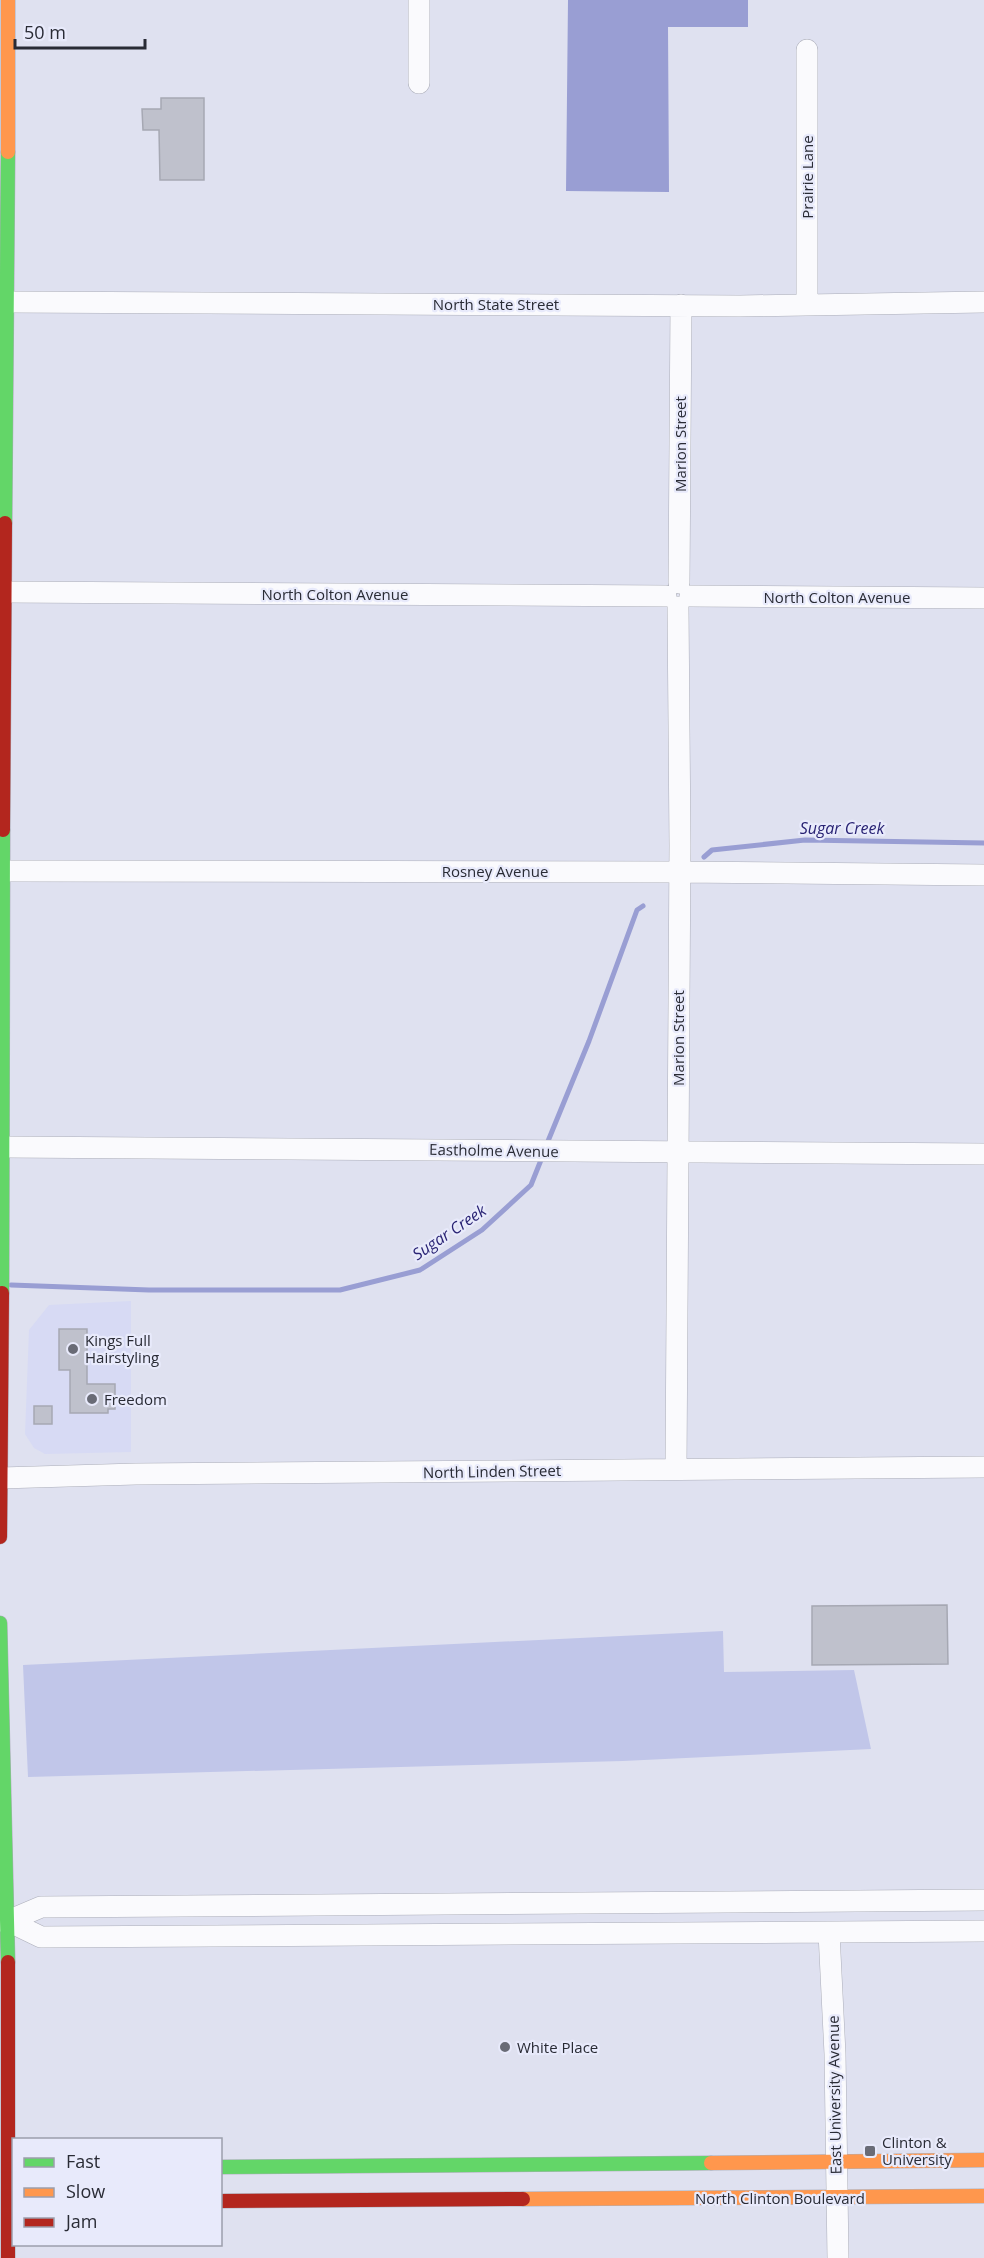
<svg xmlns="http://www.w3.org/2000/svg" width="984" height="2258" viewBox="0 0 984 2258" font-family="'Open Sans',sans-serif">
<style>
.built{fill:#d7daf4}
.green{fill:#c1c6e9}
.water{fill:#999ed3}
.lines{fill:none;stroke-linecap:round;stroke-linejoin:round}
.stream{stroke:#999ed3;stroke-width:5}
.building{fill:#bfc1cc;stroke:#a6a8b3;stroke-width:1.5}
.street-casing{stroke:#acaeb9;stroke-width:22}
.fast-casing{stroke:#acaeb9;stroke-width:15}
.slow-casing{stroke:#acaeb9;stroke-width:15}
.jam-casing{stroke:#acaeb9;stroke-width:15}
.street{stroke:#fafafd;stroke-width:21}
.fast{stroke:#63d668;stroke-width:14}
.slow{stroke:#ff974d;stroke-width:14}
.jam{stroke:#b3261e;stroke-width:14}
.poi-dot{fill:#696b76;stroke:#e8eafb;stroke-width:2}
.labels{text-anchor:middle;dominant-baseline:central;stroke-width:4.5;stroke-linejoin:round;paint-order:stroke}
.street-label{font-size:15px;fill:#292b35;stroke:#e8eafb}
.poi-label{font-size:15px;fill:#292b35;stroke:#e8eafb;text-anchor:start}
.water-label{font-size:16px;font-style:italic;fill:#282273;stroke:#e8eafb}
</style>
<rect width="100%" height="100%" fill="#dfe1f0"/>
<path class="built" d="M131 1301V1452L45 1454 34 1448 25 1434 29 1330 49 1305Z"/>
<path class="green" d="M723 1631 724 1672 854 1670 871 1749 623 1761 28 1777 23 1665Z"/>
<path class="water" d="M568 0H748V27H668L669 192 566 191Z"/>
<g class="lines">
<path class="stream" d="M704 857 712 850 805 840 984 843
M546 1146 589 1041 637 910 643 906
M11 1285 149 1290H340L420 1270 482 1230 531 1185 543 1155"/>
</g>
<path class="building" d="M161 98H204V180H160L159 130H143L142 109H161Z
M59 1329H87V1384H115V1409H108V1413H70V1370H59Z
M34 1406H52V1424H34Z
M947 1605 948 1664 812 1665V1606Z"/>
<g class="lines">
<g class="street-casing">
<path id="street" d="M419 83V0
M7 302 740 306 984 302
M807 305V50
M679 583 681 305
M4 592 666 596
M690 596 984 598
M5 871 678 872 984 875
M4 1147 984 1154
M676 1469 680 845 678 607
M1 1478 136 1474 984 1467
M0 1921H8L41 1907 984 1900
M8 1921 41 1937 984 1931
M829 1933 835 2054 838 2258"/>
</g>
<g class="fast-casing">
<path id="fast" d="M5 523 8 152
M2 1293 3 830
M0 1623 8 1962
M220 2167 711 2163"/>
</g>
<g class="slow-casing">
<path id="slow" d="M8 0V152
M711 2163 984 2160
M523 2199 984 2196"/>
</g>
<g class="jam-casing">
<path id="jam" d="M3 830 5 523
M0 1537 2 1293
M8 1962V2258
M220 2201 523 2199"/>
</g>
<use href="#street" class="street"/>
<use href="#fast" class="fast"/>
<use href="#slow" class="slow"/>
<use href="#jam" class="jam"/>
</g>
<g class="poi-dot">
<circle cx="73" cy="1349" r="6"/>
<circle cx="92" cy="1399" r="6"/>
<circle cx="505" cy="2047" r="6"/>
<rect x="864" y="2145" width="12" height="12" rx="3"/>
</g>
<g class="labels">
<g class="street-label">
<text transform="translate(807 177) rotate(-90)">Prairie Lane</text>
<text x="496" y="304">North State Street</text>
<text transform="translate(680 444) rotate(-90)">Marion Street</text>
<text x="335" y="594">North Colton Avenue</text>
<text x="837" y="597">North Colton Avenue</text>
<text x="495" y="871">Rosney Avenue</text>
<text transform="translate(678 1038) rotate(-90)">Marion Street</text>
<text transform="translate(494 1150) rotate(1)">Eastholme Avenue</text>
<text transform="translate(492 1471) rotate(-1)">North Linden Street</text>
<text transform="translate(834 2095) rotate(-91)">East University Avenue</text>
<text x="780" y="2198">North Clinton Boulevard</text>
</g>
<g class="poi-label">
<text x="85" y="1340">Kings Full<tspan x="85" dy="17">Hairstyling</tspan></text>
<text x="104" y="1399">Freedom</text>
<text x="517" y="2047">White Place</text>
<text x="882" y="2142">Clinton &amp;<tspan x="882" dy="17">University</tspan></text>
</g>
<g class="water-label">
<text x="842" y="828">Sugar Creek</text>
<text transform="translate(449 1232) rotate(-34)">Sugar Creek</text>
</g>
</g>
<rect x="12" y="2138" width="210" height="108" fill="#e8eafb" stroke="#9c9eac" stroke-width="1.5"/>
<rect x="24" y="2158" width="30" height="9" fill="#63d668" stroke="#9c9eac" stroke-width="1.5"/>
<text x="66" y="2168" font-size="18" fill="#292b35">Fast</text>
<rect x="24" y="2188" width="30" height="9" fill="#ff974d" stroke="#9c9eac" stroke-width="1.5"/>
<text x="66" y="2198" font-size="18" fill="#292b35">Slow</text>
<rect x="24" y="2218" width="30" height="9" fill="#b3261e" stroke="#9c9eac" stroke-width="1.5"/>
<text x="66" y="2228" font-size="18" fill="#292b35">Jam</text>
<path d="M15 39v9h130v-9" fill="none" stroke="#292b35" stroke-width="3"/>
<text x="24" y="39" font-size="18" fill="#292b35" stroke="#e8eafb" stroke-width="4.5" paint-order="stroke">50 m</text>
</svg>
